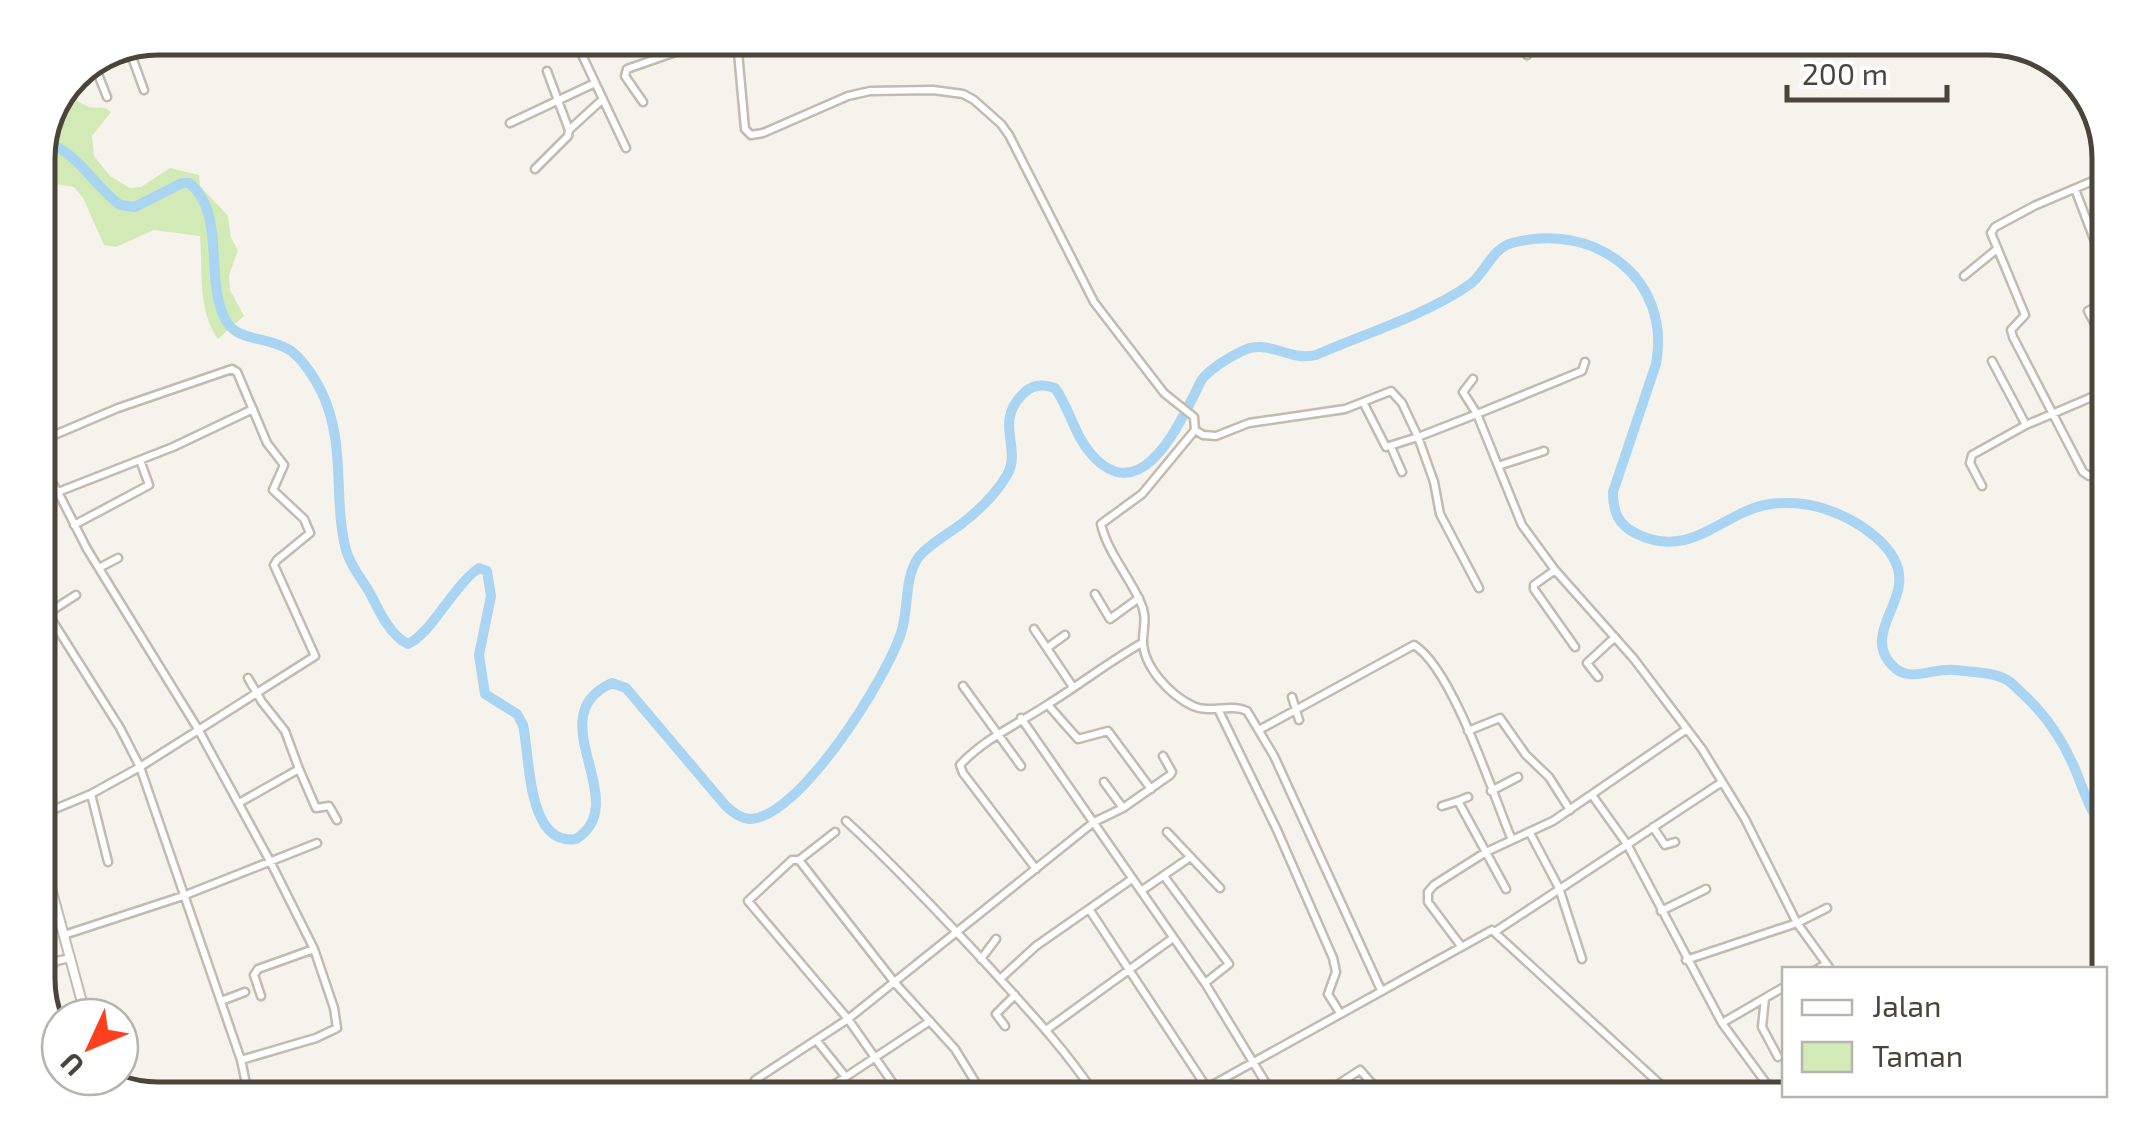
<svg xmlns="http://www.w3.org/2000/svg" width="2147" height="1137" viewBox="0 0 2147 1137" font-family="'Exo 2',sans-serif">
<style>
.green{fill:#d2eab5}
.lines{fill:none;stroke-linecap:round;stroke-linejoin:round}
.river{stroke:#a9d4f2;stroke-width:10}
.minor-casing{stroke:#c2bbae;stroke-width:11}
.tertiary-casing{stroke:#c2bbae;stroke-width:12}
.minor{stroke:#fff;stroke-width:6}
.tertiary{stroke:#fff;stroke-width:8}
.rim{fill:none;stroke:#4b4439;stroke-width:5}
</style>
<rect width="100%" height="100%" fill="#f6f3ec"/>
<path class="green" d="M63 96C75 96 79 104 90 107 100 109 103 105 111 112L92 136 94 156 110 176 130 188 141 187 170 168 199 175 200 186 228 216 231 238 238 250 229 275 230 290 244 316 218 339C197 309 203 272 200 236L154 230 116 247 104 245 83 198 74 187 55 184 38 174V150Z"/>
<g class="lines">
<path class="river" d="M42 141C77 150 93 185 120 205L135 207 182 183H189C221 208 210 263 218 298 228 345 250 332 284 347 303 355 322 389 328 408 344 454 334 503 346 550 351 568 364 581 372 597 380 613 391 636 408 644 431 634 453 586 479 568L487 571 491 596 479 655 485 694 517 714 523 725C530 757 527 847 576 839 635 802 537 716 612 683L626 688 725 805C732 812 741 819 751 819 801 816 887 677 901 633 909 610 904 578 918 558 928 545 946 535 960 525 977 512 996 494 1007 475 1022 450 995 423 1021 396 1031 385 1041 383 1055 388 1070 409 1074 435 1092 455 1138 506 1174 435 1193 397 1197 391 1199 382 1204 377 1213 367 1230 357 1242 351 1269 338 1290 362 1316 355 1366 333 1424 316 1469 285 1485 274 1491 249 1512 243 1593 221 1672 277 1656 364L1613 492C1613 512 1618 525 1637 534 1691 560 1721 514 1765 505 1784 501 1807 503 1825 509 1856 519 1904 548 1899 585 1896 612 1864 642 1896 669 1912 682 1937 667 1955 670 1970 672 1994 672 2007 680 2013 683 2018 690 2024 695 2046 715 2063 741 2075 769 2083 788 2088 807 2100 824"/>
<g class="minor-casing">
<path id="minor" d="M575 40 626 148
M737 41 745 129 751 135 763 133 848 96 870 91 933 90 963 94 974 100 1001 124 1009 135 1094 302 1164 393 1194 417 1195 430 1142 494 1101 524C1107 551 1128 575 1140 601 1147 615 1144 624 1143 639 1142 666 1170 695 1193 706 1211 714 1230 703 1247 711L1274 756 1381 990
M129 49 144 90
M1527 55 1530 47
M94 64 107 97
M547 71 569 130 603 99
M73 72V73
M2068 78 2072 76
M643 102 625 76 627 69 707 41
M510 123 595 83
M535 169 568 136 569 130
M2075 189 2108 276
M1964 276 1997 249
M2107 347 2088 311 2107 301
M1992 361 2026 425
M1473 379 1463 392 1477 414 1582 371 1585 362
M1363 402 1386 447 1418 437 1434 482 1440 514 1479 588
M1195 430 1203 435 1216 436 1249 423 1345 409 1391 391 1402 403 1418 437 1477 414 1522 525 1555 570 1634 659 1702 749 1745 819 1797 923 1831 970
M38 442 118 408 232 369 237 372 267 443 284 465 273 490 304 519 310 533 277 560 274 565 315 656 140 767 91 794 38 816
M1391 447 1402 472
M38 461 58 492 173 447 253 409
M1498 466 1544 451
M2105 470 2089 476 2083 472 2013 337 2011 330 2025 315 1991 233 1995 227 2034 206 2109 174
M1982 486 1970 463 1972 455 2026 425 2106 391
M38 501 58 492 87 549 198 729 271 863 314 949 334 1008 337 1028 316 1038 241 1060
M74 525 149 485 140 460
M99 568 118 558
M1555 570 1534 585V589L1575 647
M1095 594 1110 619 1139 598
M38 598 120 728 140 767 241 1060 247 1088
M48 613 76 595
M1034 629 1073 687
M1047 648 1065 635
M1598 677 1587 663 1615 637
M963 686 1021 766
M1292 697 1299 720
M1048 705 1078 739 1108 731 1151 789
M1218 709 1277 830 1333 958 1336 972 1328 994 1340 1013
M1021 718 1205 983 1273 1095
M1259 730 1414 645C1453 669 1493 795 1512 840
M1468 731 1500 718 1526 755 1549 777 1570 810
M299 769 316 808 329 806 337 820
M1104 782 1123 808
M1491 791 1518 777
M91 794 108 862
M1592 795 1627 844 1722 1023 1784 987
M1468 797 1458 801 1506 889
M239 803 299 769 285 731 262 702 248 678
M1442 806 1458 801
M846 821C897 868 944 918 991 969 1027 1009 1064 1048 1094 1093
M1653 827 1665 845 1675 842
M835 832 799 860H792L748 901 848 1019 899 1092
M1167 832 1220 888
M1530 833 1559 888 1582 959
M799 860 895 983 955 1049 982 1093
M1036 869 963 773 960 765C985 738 1020 723 1050 703 1082 683 1110 661 1142 643
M1164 876 1229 964 1205 983
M1141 891 1189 858
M38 900 56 907
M1089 909 1132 879
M1661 911 1706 889
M38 929 61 923
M1496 931 1722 782
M64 935 183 896 317 843
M1461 946 1428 902V892L1434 885 1486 852 1553 821 1687 729
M981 959 996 939
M1686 960 1797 923 1827 908
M1816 970 1826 964
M38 976 57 961 70 958
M1000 979 1036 946 1089 909 1207 1088
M261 996 254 975 258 969 314 949
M1765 998 1762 1027 1778 1057
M221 1001 245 992
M1722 1023 1777 1098
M1005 1026 996 1014 1015 995
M1046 1030 1173 938
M817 1041 845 1076
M752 1091 755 1080 848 1019 1094 822 1123 808 1170 775 1172 772 1163 756
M823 1092 930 1021
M1196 1094 1492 930 1674 1097
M1920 1094 1922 1099
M1322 1095 1360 1070 1382 1095"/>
</g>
<g class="tertiary-casing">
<path id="tertiary" d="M38 840 86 1017
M102 1077 105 1087"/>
</g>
<use href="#minor" class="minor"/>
<use href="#tertiary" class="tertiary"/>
</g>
<path d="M0 0H2147V1137H0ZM158 55H1989A103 103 0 0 1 2092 158V979A103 103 0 0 1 1989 1082H158A103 103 0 0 1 55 979V158A103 103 0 0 1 158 55Z" fill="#fff" fill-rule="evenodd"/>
<path class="rim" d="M158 55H1989A103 103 0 0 1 2092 158V979A103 103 0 0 1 1989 1082H158A103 103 0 0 1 55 979V158A103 103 0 0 1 158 55Z"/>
<rect x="1782" y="967" width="325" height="130" fill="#ffffff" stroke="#b7b4b0" stroke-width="2.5"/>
<rect x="1802" y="1000" width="50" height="15" fill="#ffffff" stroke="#b7b4b0" stroke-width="2.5"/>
<text x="1872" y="1017" font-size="30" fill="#4b4439">Jalan</text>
<rect x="1802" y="1042" width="50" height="30" fill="#d2eab5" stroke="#b7b4b0" stroke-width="2.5"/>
<text x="1872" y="1067" font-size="30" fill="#4b4439">Taman</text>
<g transform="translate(90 1047) rotate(226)"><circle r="48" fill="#ffffff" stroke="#b7b4b0" stroke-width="2.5"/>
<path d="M0-8L18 38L0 25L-18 38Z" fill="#fc3f1d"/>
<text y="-15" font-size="28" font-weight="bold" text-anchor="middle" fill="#4b4439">U</text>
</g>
<path d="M1787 85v15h160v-15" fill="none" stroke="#4b4439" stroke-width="5"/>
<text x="1802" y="85" font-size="30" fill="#4b4439" stroke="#ffffff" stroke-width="8" paint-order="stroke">200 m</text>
</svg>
